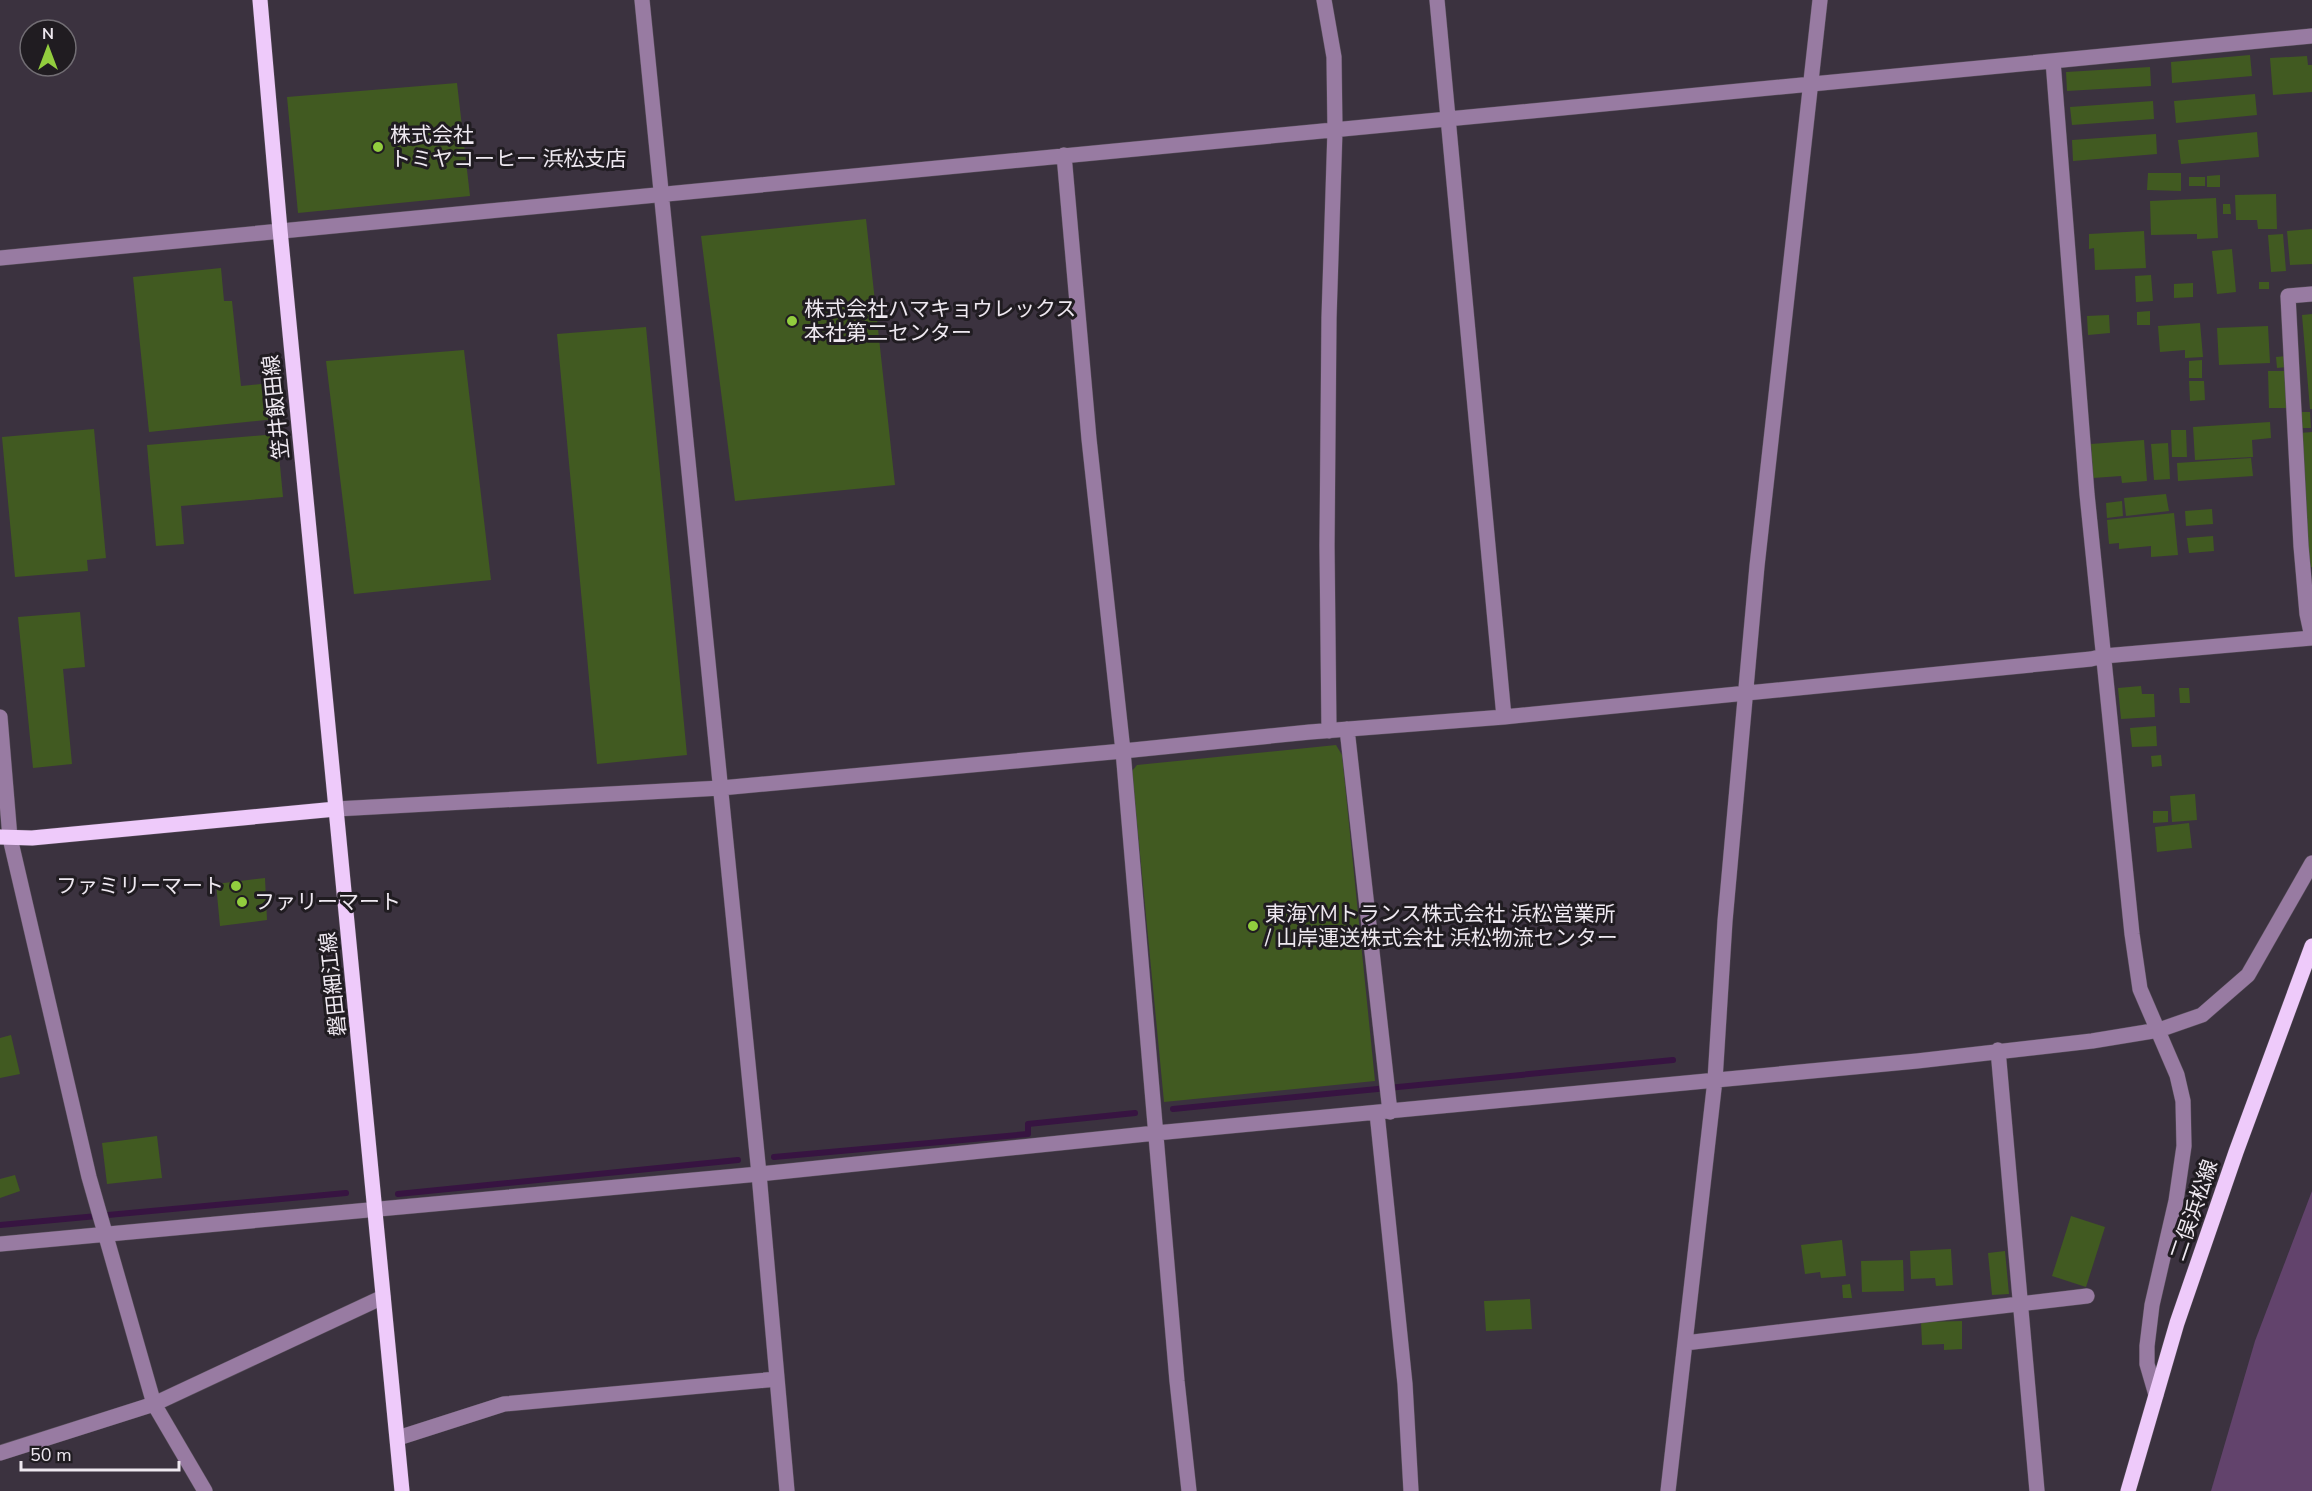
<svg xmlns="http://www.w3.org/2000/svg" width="2312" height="1491" viewBox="0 0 2312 1491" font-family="'Nunito Sans','Noto Sans JP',sans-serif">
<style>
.green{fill:#62436c}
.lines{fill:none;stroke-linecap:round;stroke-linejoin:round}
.stream{stroke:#371441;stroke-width:6}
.building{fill:#415a21}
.minor-casing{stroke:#584f5b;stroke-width:16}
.major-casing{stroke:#584f5b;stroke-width:16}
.minor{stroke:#987ba2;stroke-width:15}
.major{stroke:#eecafa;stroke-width:15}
.poi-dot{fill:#92cd3e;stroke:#201c21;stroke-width:2}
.labels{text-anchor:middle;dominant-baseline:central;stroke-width:6;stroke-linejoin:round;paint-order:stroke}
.poi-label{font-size:21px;fill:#eee8f0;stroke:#201c21;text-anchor:start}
.street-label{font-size:21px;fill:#eee8f0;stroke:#201c21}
</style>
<rect width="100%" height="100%" fill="#3b323f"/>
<path class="green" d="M2312 1191V1491H2211L2255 1341Z"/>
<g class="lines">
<path class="stream" d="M1173 1109 1673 1060
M774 1157 1028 1134V1124L1135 1113
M398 1194 738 1160
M0 1225 346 1193"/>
</g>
<path class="building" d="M2250 55 2252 76 2172 83 2171 62Z
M2307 56 2308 65H2312V92L2273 95 2270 58Z
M2150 67 2151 86 2067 91 2066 72Z
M457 83 470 196 298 213 287 97Z
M2255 94 2257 115 2176 123 2174 101Z
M2153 101 2154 119 2072 125 2070 107Z
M2257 132 2259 157 2181 164 2178 140Z
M2156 134 2157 154 2073 161 2072 140Z
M2148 173H2181V191L2147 190Z
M2220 175V187H2207V176Z
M2189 177H2205V186H2189Z
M2276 194 2277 229H2258L2257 220H2236L2235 195Z
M2216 198 2218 238 2197 239V234L2151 235 2150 201Z
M2223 204H2230L2231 214H2223Z
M866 219 895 485 735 501 701 236Z
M2312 229V264L2290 265 2287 231Z
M2144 231 2146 268 2095 270 2094 248 2089 249V234Z
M2283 234 2286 271 2271 272 2268 235Z
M2232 249 2236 292 2217 294 2212 251Z
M221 268 224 301H232L241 386 271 383 275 419 149 432 133 277Z
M2151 275 2153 301 2136 302 2135 276Z
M2259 282H2269V289H2259Z
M2193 283V297L2174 298V284Z
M2150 311V325H2137V312Z
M2312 314V409H2310L2302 315Z
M2109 315 2110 333 2088 335 2087 316Z
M2200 323 2203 357 2185 358V350L2160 352 2158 326Z
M2268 326 2270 363 2219 365 2217 328Z
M646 327 687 755 597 764 557 334Z
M464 350 491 580 354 594 326 361Z
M2287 356V367L2277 368 2276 357Z
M2202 360V378H2189V361Z
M2268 371H2287L2288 408H2269Z
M2189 381H2204L2205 400 2190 401Z
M2298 412H2310L2311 428H2299Z
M2270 422 2271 438 2252 440 2253 457 2195 460 2193 427Z
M94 429 106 558 87 560 88 571 15 577 2 437Z
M2171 430H2186L2187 457H2172Z
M2312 432V567H2310L2300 433Z
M277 434 283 497 181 506 184 544 156 546 147 445Z
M2144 440 2147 481 2122 483 2121 476 2093 478 2091 444Z
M2168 443 2170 479 2154 480 2151 444Z
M2251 458 2253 476 2178 481 2177 463Z
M2166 494 2169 511 2126 516 2124 498Z
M2122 501 2123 516 2107 518 2106 503Z
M2212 509 2213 524 2186 526 2185 511Z
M2174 513 2178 555 2151 557V546L2119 549V543L2109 544 2107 520Z
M2213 536 2214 551 2189 553 2187 538Z
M80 612 85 667 63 669 72 764 33 768 18 617Z
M2141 686 2142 694H2154L2155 717 2121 719 2118 688Z
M2179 688H2189L2190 703H2180Z
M2156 726 2157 746 2132 747 2130 728Z
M1336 745 1342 755 1375 1081 1164 1102 1132 771 1137 765Z
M2161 755 2162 766 2152 767 2151 756Z
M2195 794 2197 820 2172 822 2170 796Z
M2153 811H2168V822L2153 823Z
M2189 823 2192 848 2157 852 2155 827Z
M265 878 267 920 220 926 216 884Z
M11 1035 20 1074 0 1078V1038Z
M157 1136 162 1178 107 1184 102 1143Z
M15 1175 20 1191 0 1198V1179Z
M2071 1216 2105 1227 2086 1287 2052 1276Z
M1842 1240 1846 1276 1821 1278 1820 1272 1805 1274 1801 1245Z
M1951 1249 1953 1285 1936 1286 1935 1278 1911 1279 1910 1251Z
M2005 1251 2009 1294 1992 1295 1988 1253Z
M1903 1260 1904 1291 1862 1292 1861 1261Z
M1850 1284 1852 1298H1843L1842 1285Z
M1530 1299 1532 1329 1486 1331 1484 1301Z
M1962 1321V1349L1944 1350V1344L1922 1345 1921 1322Z"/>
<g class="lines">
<g class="minor-casing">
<path id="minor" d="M642 0 759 1174 787 1491
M1324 0 1334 57 1335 130 1329 318 1327 546 1329 731
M1437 0 1504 717
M2053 61 2087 494 2132 934 2140 989 2177 1075 2183 1101 2184 1146 2176 1201 2152 1305 2147 1346V1364L2156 1395
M1064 155 1089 439 1123 751 1177 1381 1189 1491
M0 258 2312 36
M2312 294 2288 296 2301 546 2307 614 2312 637
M0 717 10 838 89 1177 154 1404 205 1491
M1347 729 1390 1112
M336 809 721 788 1123 751 1310 732 1504 717 2091 659 2104 656 2312 638
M1998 1050 2037 1491
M1377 1113 1405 1384 1411 1491
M0 1244 759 1174 1156 1133 1917 1061 2092 1041 2159 1030 2202 1015 2248 975 2312 863
M1685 1343 2087 1296
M398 1438 504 1404 777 1379
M0 1453 154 1404 383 1297
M1668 1491 1715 1080 1725 921 1757 566 1820 0"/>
</g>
<g class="major-casing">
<path id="major" d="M260 0 280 230 402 1491
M0 837 32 838 336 809
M2128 1491 2177 1323 2236 1152 2312 946"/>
</g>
<use href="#minor" class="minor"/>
<use href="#major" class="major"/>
</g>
<g class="poi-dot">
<circle cx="378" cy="147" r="6"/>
<circle cx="792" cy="321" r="6"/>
<circle cx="236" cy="886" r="6"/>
<circle cx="242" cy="902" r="6"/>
<circle cx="1253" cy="926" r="6"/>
</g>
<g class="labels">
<g class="poi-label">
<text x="390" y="135">株式会社<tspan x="390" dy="24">トミヤコーヒー 浜松支店</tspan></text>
<text x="804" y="309">株式会社ハマキョウレックス<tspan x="804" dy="24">本社第二センター</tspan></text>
<text x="224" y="886" text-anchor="end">ファミリーマート</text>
<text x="254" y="902">ファリーマート</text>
<text x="1265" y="914">東海YMトランス株式会社 浜松営業所<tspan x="1265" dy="24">/ 山岸運送株式会社 浜松物流センター</tspan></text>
</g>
<g class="street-label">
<text transform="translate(276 407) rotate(-96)">笠井飯田線</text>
<text transform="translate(333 984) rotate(-96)">磐田細江線</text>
<text transform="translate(2194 1210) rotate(-71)">二俣浜松線</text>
</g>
</g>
<g transform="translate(48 48)"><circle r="28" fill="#201c21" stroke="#726e74" stroke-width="1.5"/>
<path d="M0-4.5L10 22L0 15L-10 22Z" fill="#92cd3e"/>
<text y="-9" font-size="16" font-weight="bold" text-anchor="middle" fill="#eee8f0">N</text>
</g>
<path d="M21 1461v9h158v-9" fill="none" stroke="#eee8f0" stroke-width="3"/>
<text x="30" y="1461" font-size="18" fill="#eee8f0" stroke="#201c21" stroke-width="4.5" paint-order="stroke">50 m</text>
</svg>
